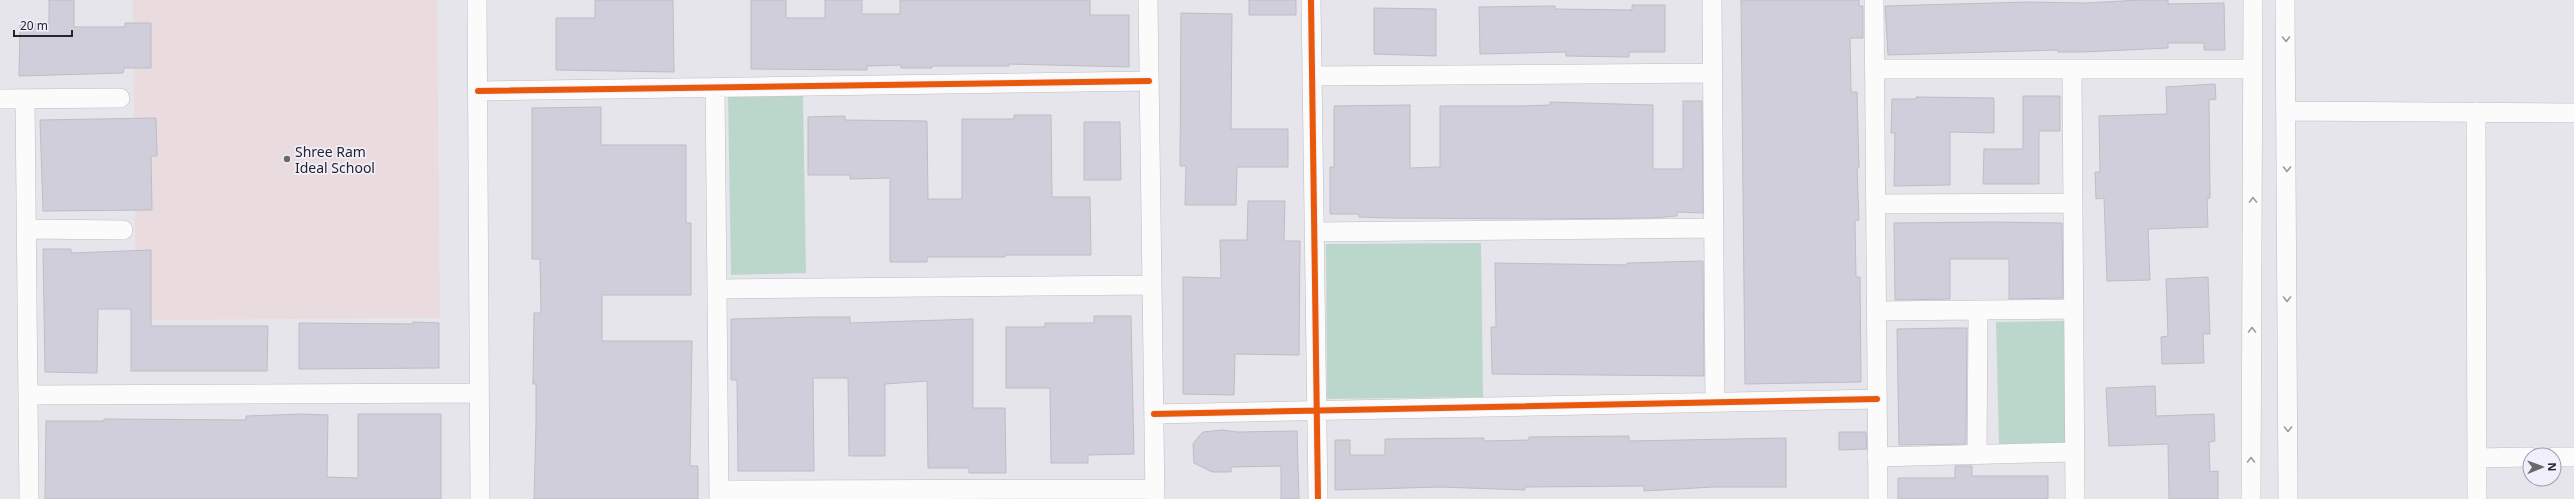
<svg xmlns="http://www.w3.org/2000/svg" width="2574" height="499" viewBox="0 0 2574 499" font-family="'Noto Sans',sans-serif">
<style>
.education{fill:#eadbde}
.green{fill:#bbd7cb}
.building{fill:#d0ceda;stroke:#bebdc3}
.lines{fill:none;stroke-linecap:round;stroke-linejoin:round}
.minor-casing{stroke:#bdbcc2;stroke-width:20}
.minor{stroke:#fbfbfc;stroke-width:19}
.cycleway-casing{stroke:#f2effd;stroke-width:8}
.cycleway{stroke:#e8590c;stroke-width:6}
.oneway{stroke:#9b9b9e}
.poi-dot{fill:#69686e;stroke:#f2effd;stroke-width:1.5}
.labels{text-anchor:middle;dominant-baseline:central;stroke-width:3.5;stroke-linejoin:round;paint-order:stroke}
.poi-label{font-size:14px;fill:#26252a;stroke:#f2effd;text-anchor:start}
</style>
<rect width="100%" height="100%" fill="#e6e5ec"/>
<path class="education" d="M133 0H437L440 318 136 320Z"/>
<path class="green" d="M803 96 806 273 731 275 728 97Z
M1481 243 1483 397 1327 399 1326 244Z
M2065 321 2067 443 1999 444 1996 322Z"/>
<path class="building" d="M49 0H74V27H125V23H151V68H124L123 73 19 76 20 25 49 23Z
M595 0H673L674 72 556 70V18H595Z
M751 0H786V18H825V0H862V14H900V0H1090V15H1129V67L1009 64V66H932V68H901V65L867 66V70L751 69Z
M1249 0H1296V15H1249Z
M1741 0H1859V6H1863V38H1850L1851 92H1857L1859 168H1857L1859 220 1855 221 1856 277H1860L1861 382 1745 384Z
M2141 0H2168V4L2224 3 2225 50H2204V43H2168V48L2084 52H2058V50L1888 55 1885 6 2029 2 2085 3Z
M1632 5H1665V52H1629V57L1566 56V52L1480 54 1479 7 1555 6V9L1632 10Z
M1374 8 1436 9V56L1374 54Z
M1181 13 1232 14 1231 129H1288V167H1237L1236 205H1185L1186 166H1180Z
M2215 84 2216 99 2209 100 2210 198 2207 199 2208 227 2148 229 2150 280 2107 281 2104 198 2096 199 2095 172H2100L2099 116 2167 114 2166 87Z
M2023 96H2060V131H2039V184H1983L1984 149H2023Z
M1916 97 1994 98V133L1950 132V185L1894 186 1895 133H1891L1892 99H1916Z
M1683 101H1702L1703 213 1677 212V216L1651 218 1547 219 1388 218 1359 217V214H1330V167H1334V106L1410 105V168L1440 167V106H1523L1550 105V102L1653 105V169H1683Z
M601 107V145H686V223H691V295H602V341H692L690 466H698V499H534L536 424V384H533L534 313H541L540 259H532V108Z
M1014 115H1051L1052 197H1090L1091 255H1005V257H927V262H890V178L850 179V175H808V117L845 116V120L927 121 928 199H962V119H1014Z
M156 118 157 156H151L152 210 43 211 40 120Z
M1084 122H1120L1121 180H1084Z
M1248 201H1285L1284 241H1300L1299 355 1235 354 1234 395 1183 394V277L1221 278 1220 240H1247Z
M1993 222 2062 223 2063 298 2009 299V259H1950V299L1895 300 1894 223Z
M43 249H71V253L151 250V326H268L267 371H131V309H98L97 373 45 372Z
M1703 261 1704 376 1492 374 1491 327H1496L1495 263 1627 265V263Z
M2208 277 2210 334H2203L2204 363 2162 364 2161 337 2168 336 2166 279Z
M1094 316H1131L1134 454 1088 455V463H1051L1050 388H1006V327H1045V323H1094Z
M813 317H850V323L973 319V408H1005L1006 473H969V468H928L927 381 885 384V456H849L848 378H813L814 471H738L737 380H731V319Z
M413 322 439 323V368L299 369V323L413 324Z
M1949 328H1967L1966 444 1899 445 1897 329Z
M2155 386 2156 416 2214 414 2215 441 2209 442 2210 472 2218 471V499H2169L2168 444 2109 446 2106 388Z
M302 414 328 415 327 477 358 478V414H441V499H45L46 421H104V419L246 420V416Z
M1223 430 1237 432 1297 431 1299 499H1281V466L1231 467V472H1212L1194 463 1193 444 1198 437 1203 432Z
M1839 432H1866L1867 449 1839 450Z
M1629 436V441L1786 438V487H1713L1644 491V486L1525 487V490L1440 487 1335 490V440H1350V455H1385V439L1484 438V441L1529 440V437Z
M1955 466H1972V476H2048V499H1898V478H1955Z"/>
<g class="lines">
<g class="minor-casing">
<path id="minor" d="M477 0 480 499
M1148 0 1155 499
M1311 0 1318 499
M1712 0 1715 403
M1874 0 1878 499
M2285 0 2288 499
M1875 69H2253
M2072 69 2075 499
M1312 76 1713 73
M715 87 719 499
M478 91 1149 81
M0 99 120 98
M25 99 29 499
M2286 111 2574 113
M2476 112 2477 499
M1876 204 2073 203
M26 229 123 230
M1314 232 1714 228
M717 289 1152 285
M1876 311 2074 309
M28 395 479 393
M1154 414 1877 399
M1977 454 1978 310
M1877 457 2075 452
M2554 457H2574
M2477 458 2530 457
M719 490 1155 489
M2251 499 2253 0"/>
</g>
<use href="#minor" class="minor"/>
<g class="cycleway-casing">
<path id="cycleway" d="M1311 0 1318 499
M478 91 1149 81
M1154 414 1877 399"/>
</g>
<use href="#cycleway" class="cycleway"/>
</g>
<defs><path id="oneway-chevron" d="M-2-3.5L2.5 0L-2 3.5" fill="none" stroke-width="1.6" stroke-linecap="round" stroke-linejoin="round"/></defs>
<g class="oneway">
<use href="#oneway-chevron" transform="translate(2286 39) rotate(89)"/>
<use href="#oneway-chevron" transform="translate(2287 169) rotate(90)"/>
<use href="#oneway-chevron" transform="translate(2253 200) rotate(-90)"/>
<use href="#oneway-chevron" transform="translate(2287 299) rotate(90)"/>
<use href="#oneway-chevron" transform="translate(2252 330) rotate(-90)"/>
<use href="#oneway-chevron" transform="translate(2288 429) rotate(90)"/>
<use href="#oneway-chevron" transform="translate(2251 460) rotate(-90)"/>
</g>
<circle class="poi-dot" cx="287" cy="159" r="4"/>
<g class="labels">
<g class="poi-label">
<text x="295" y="151">Shree Ram<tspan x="295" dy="16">Ideal School</tspan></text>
</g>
</g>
<g transform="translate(2542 467) rotate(89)"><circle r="19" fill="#f2effd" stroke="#a09ea9"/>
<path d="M0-3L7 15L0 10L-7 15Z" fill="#69686e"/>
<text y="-6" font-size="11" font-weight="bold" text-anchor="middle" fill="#26252a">N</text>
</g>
<path d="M14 30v6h58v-6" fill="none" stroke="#26252a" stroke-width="2"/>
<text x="20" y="30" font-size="12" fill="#26252a" stroke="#f2effd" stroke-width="3" paint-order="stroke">20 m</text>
</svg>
